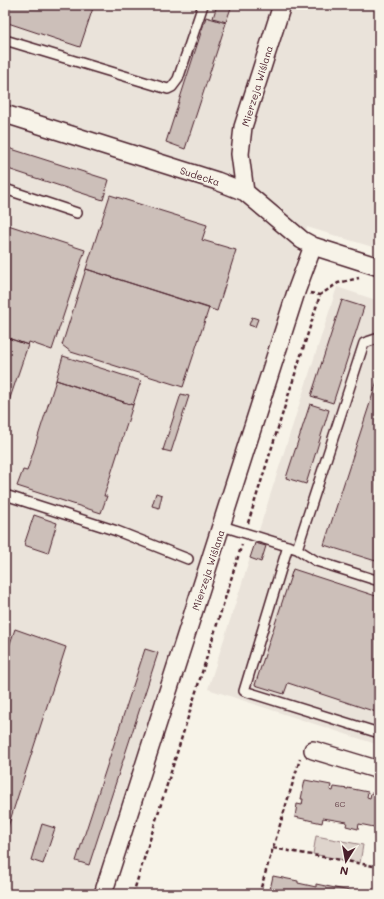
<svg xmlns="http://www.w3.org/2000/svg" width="384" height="899" viewBox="0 0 384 899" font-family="Mali,sans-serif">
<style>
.built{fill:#eae3da}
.green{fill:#ded4cc;stroke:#947a7c}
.building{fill:#ccbfb9;stroke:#4a1f2b}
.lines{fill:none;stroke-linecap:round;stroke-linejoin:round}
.lane-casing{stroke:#4a1f2b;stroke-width:12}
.street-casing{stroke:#4a1f2b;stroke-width:20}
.path{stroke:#4a1f2b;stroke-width:2.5;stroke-dasharray:4 3;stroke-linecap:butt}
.lane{stroke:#f7f3e8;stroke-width:9}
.street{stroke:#f7f3e8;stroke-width:17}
.labels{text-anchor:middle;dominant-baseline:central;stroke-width:3.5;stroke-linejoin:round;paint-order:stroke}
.number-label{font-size:8px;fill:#6a474e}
.street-label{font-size:10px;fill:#4a1f2b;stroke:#f7f3e8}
</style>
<rect width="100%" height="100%" fill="#f7f3e8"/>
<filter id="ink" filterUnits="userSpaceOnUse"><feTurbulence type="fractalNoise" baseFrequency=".025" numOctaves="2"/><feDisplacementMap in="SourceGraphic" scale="8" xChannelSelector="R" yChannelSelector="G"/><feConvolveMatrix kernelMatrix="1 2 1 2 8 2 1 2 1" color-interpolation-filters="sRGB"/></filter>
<g filter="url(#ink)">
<path class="built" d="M5 5H379V249L307 227 92 894H5Z
M337 287 379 301V745L208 689Z"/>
<path class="green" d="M316 836 363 845 360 863 313 854Z"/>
<path class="building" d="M5 5H94L80 47 5 22Z
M217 5H232L226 22 213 18Z
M206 17 226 23 185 149 166 142Z
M5 147 109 180 103 200 5 168Z
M110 195 207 225 202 240 236 250 217 311 86 269Z
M5 224 85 250 52 350 29 342 28 345 5 337Z
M86 269 209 308 183 387 71 352 62 345Z
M342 300 364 307 333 403 311 396Z
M252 317 258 319 255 327 249 325Z
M5 337 28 345 5 413Z
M63 356 141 381 133 405 56 380Z
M379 375V562L324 545Z
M56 380 133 405 104 496H107L101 513 17 486 23 470 27 471Z
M181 394 189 396 171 452 163 450Z
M310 404 329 410 306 484 286 478Z
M156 493 162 495 159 508 152 506Z
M34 515 57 523 48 553 24 545Z
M255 543 266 546 261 562 250 558Z
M293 569 379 597V713L288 683 284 694 255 685Z
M15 629 66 647 5 836V658Z
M145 649 158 653 89 865 76 861Z
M305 780 331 785 330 790 333 791 334 787 348 789V788L368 792 367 797 370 798 371 793 379 794V828L359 824 358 829 346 826 347 822 323 818 322 823 295 817 297 804 302 805 303 799H301Z
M42 824 55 828 43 864 31 860Z
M273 876 298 881V883L316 887V884L364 894H269Z"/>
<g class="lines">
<g class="lane-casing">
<path id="lane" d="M5 40 168 89 172 87 178 79 203 5
M5 189 77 213
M5 495 117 531 188 559
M222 526 297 549 316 561 379 581
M288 546 244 691 379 733
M297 549 364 343 379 338"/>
</g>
<g class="street-casing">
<path id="street" d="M5 114 217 181 245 192 302 240 313 246 379 267
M245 192 240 154 243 127 282 5
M313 750 379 770
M103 894 297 289 313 246"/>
</g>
<path class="path" d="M310 293 320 295
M248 523 320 295 338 283 359 278
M273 848 379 867
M133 894 242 544
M259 894 300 759"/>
<use href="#lane" class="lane"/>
<use href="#street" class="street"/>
</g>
</g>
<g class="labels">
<g class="number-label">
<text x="340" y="804">6C</text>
</g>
<g class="street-label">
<text transform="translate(257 86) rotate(-73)">Mierzeja Wiślana</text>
<text transform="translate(200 176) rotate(18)">Sudecka</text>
<text transform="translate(208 570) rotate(-72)">Mierzeja Wiślana</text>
</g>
</g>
<rect width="384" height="899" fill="none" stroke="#f7f3e8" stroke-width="20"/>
<rect x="10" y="10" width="364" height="879" fill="none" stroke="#4a1f2b" stroke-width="1.5" filter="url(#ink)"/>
<g transform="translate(346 861) rotate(191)" stroke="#f7f3e8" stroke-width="3" paint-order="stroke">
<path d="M0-3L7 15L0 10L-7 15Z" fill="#4a1f2b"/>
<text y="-6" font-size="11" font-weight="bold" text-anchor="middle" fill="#4a1f2b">N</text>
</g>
</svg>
